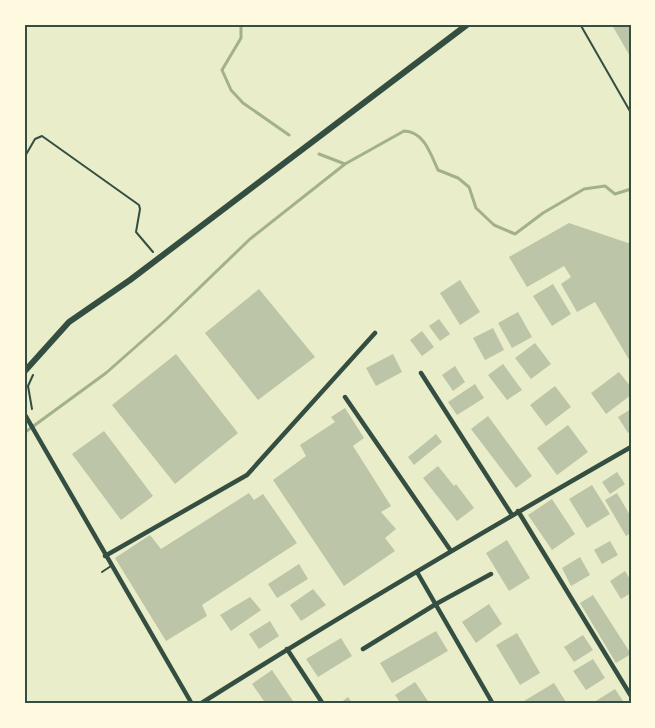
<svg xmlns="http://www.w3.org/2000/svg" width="655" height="728" viewBox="0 0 655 728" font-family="'PT Sans Narrow',sans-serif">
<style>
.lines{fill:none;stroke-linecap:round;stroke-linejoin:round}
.stream{stroke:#a3b18a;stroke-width:3}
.building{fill:#bcc5a7}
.path{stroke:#344e41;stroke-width:2}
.service{stroke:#344e41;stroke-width:2}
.minor{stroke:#344e41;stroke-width:4.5}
.tertiary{stroke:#344e41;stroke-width:6}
.neatline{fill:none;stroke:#344e41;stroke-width:2}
</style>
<rect width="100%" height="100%" fill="#e9edc9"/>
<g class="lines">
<path class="stream" d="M241 24V38L222 70 231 90 243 103 289 135
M319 154 345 164
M24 433 106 373 166 320 250 239 345 164 404 131C424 131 431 155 438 170L458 178 469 187 476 208 494 225 515 234 543 213 584 189 605 186 615 194 631 189"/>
</g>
<path class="building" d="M614 24H631V58L612 25Z
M569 223 631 244V363L595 302 577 312 561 284 571 277 564 266 527 287 509 257Z
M460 280 480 312 460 325 440 293Z
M553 284 571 314 552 326 533 296Z
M259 289 315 357 258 400 205 333Z
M518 312 532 337 512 348 498 323Z
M439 319 450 334 440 341 429 326Z
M493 328 504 350 485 360 473 338Z
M422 331 434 347 422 356 410 340Z
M535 343 551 364 531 379 515 358Z
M176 354 238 433 175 484 112 405Z
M393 354 402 372 376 386 366 368Z
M503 364 522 390 507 400 488 375Z
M455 366 465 382 453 391 442 375Z
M619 372 631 387V395L606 414 591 393Z
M475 384 484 398 457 415 448 402Z
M555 386 571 407 546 426 530 405Z
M345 408 364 438 353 446 391 506 381 512 396 529 385 538 395 551 344 586 273 480 306 456 300 445 335 422 331 417Z
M631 409V431L628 433 618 417Z
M488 416 532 476 516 488 471 429Z
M568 425 588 452 557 475 537 448Z
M104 431 153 496 121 520 72 454Z
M436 434 442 442 414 465 408 457Z
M438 466 454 486 456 484 474 508 457 521 423 478Z
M617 472 625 484 610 494 602 482Z
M592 485 610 514 587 528 569 499Z
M249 493 254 500 263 494 297 543 202 605 207 616 166 641 115 558 150 535 161 549Z
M617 493 631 517V533L626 536 605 500Z
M552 499 575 534 552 550 528 515Z
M507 540 530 578 509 591 486 553Z
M610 541 618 555 602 564 594 550Z
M580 557 590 575 571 586 562 568Z
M299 564 308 579 277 598 268 584Z
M625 571 631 581V593L621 599 610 581Z
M313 589 326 605 301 621 290 605Z
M593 595 631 654 616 663 580 603Z
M250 597 261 610 231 631 220 615Z
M489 604 502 624 476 643 462 622Z
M270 621 279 636 259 649 249 634Z
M436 631 448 651 392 683 380 663Z
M517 633 540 673 520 685 496 645Z
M583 635 593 650 574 662 564 647Z
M341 638 352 656 318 677 306 659Z
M593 659 605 678 586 690 573 671Z
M272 670 295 704H266L252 684Z
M415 682 430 704H401L395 695Z
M554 683 566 702 563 704H519Z
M615 689 625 704H591Z
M348 697 353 704H339Z"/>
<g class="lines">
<path class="path" d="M24 158 35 139 42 136 139 205 140 209 136 232 153 252
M32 409 28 386 33 375"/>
<path class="service" d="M580 24 631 113
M102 572 111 566"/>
<path class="minor" d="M421 373 512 515
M345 397 451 551
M24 413 192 704
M518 511 631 696
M105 556 247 475 375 333
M417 572 493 704
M287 649 323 704
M363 649 436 604 491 574
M200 704C341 615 486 530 631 447"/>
<path class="tertiary" d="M24 372 69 322 130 280 468 24"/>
</g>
<rect width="655" height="728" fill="none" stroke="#fefae0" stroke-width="51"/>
<rect x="26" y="26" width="604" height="676" class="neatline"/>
</svg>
